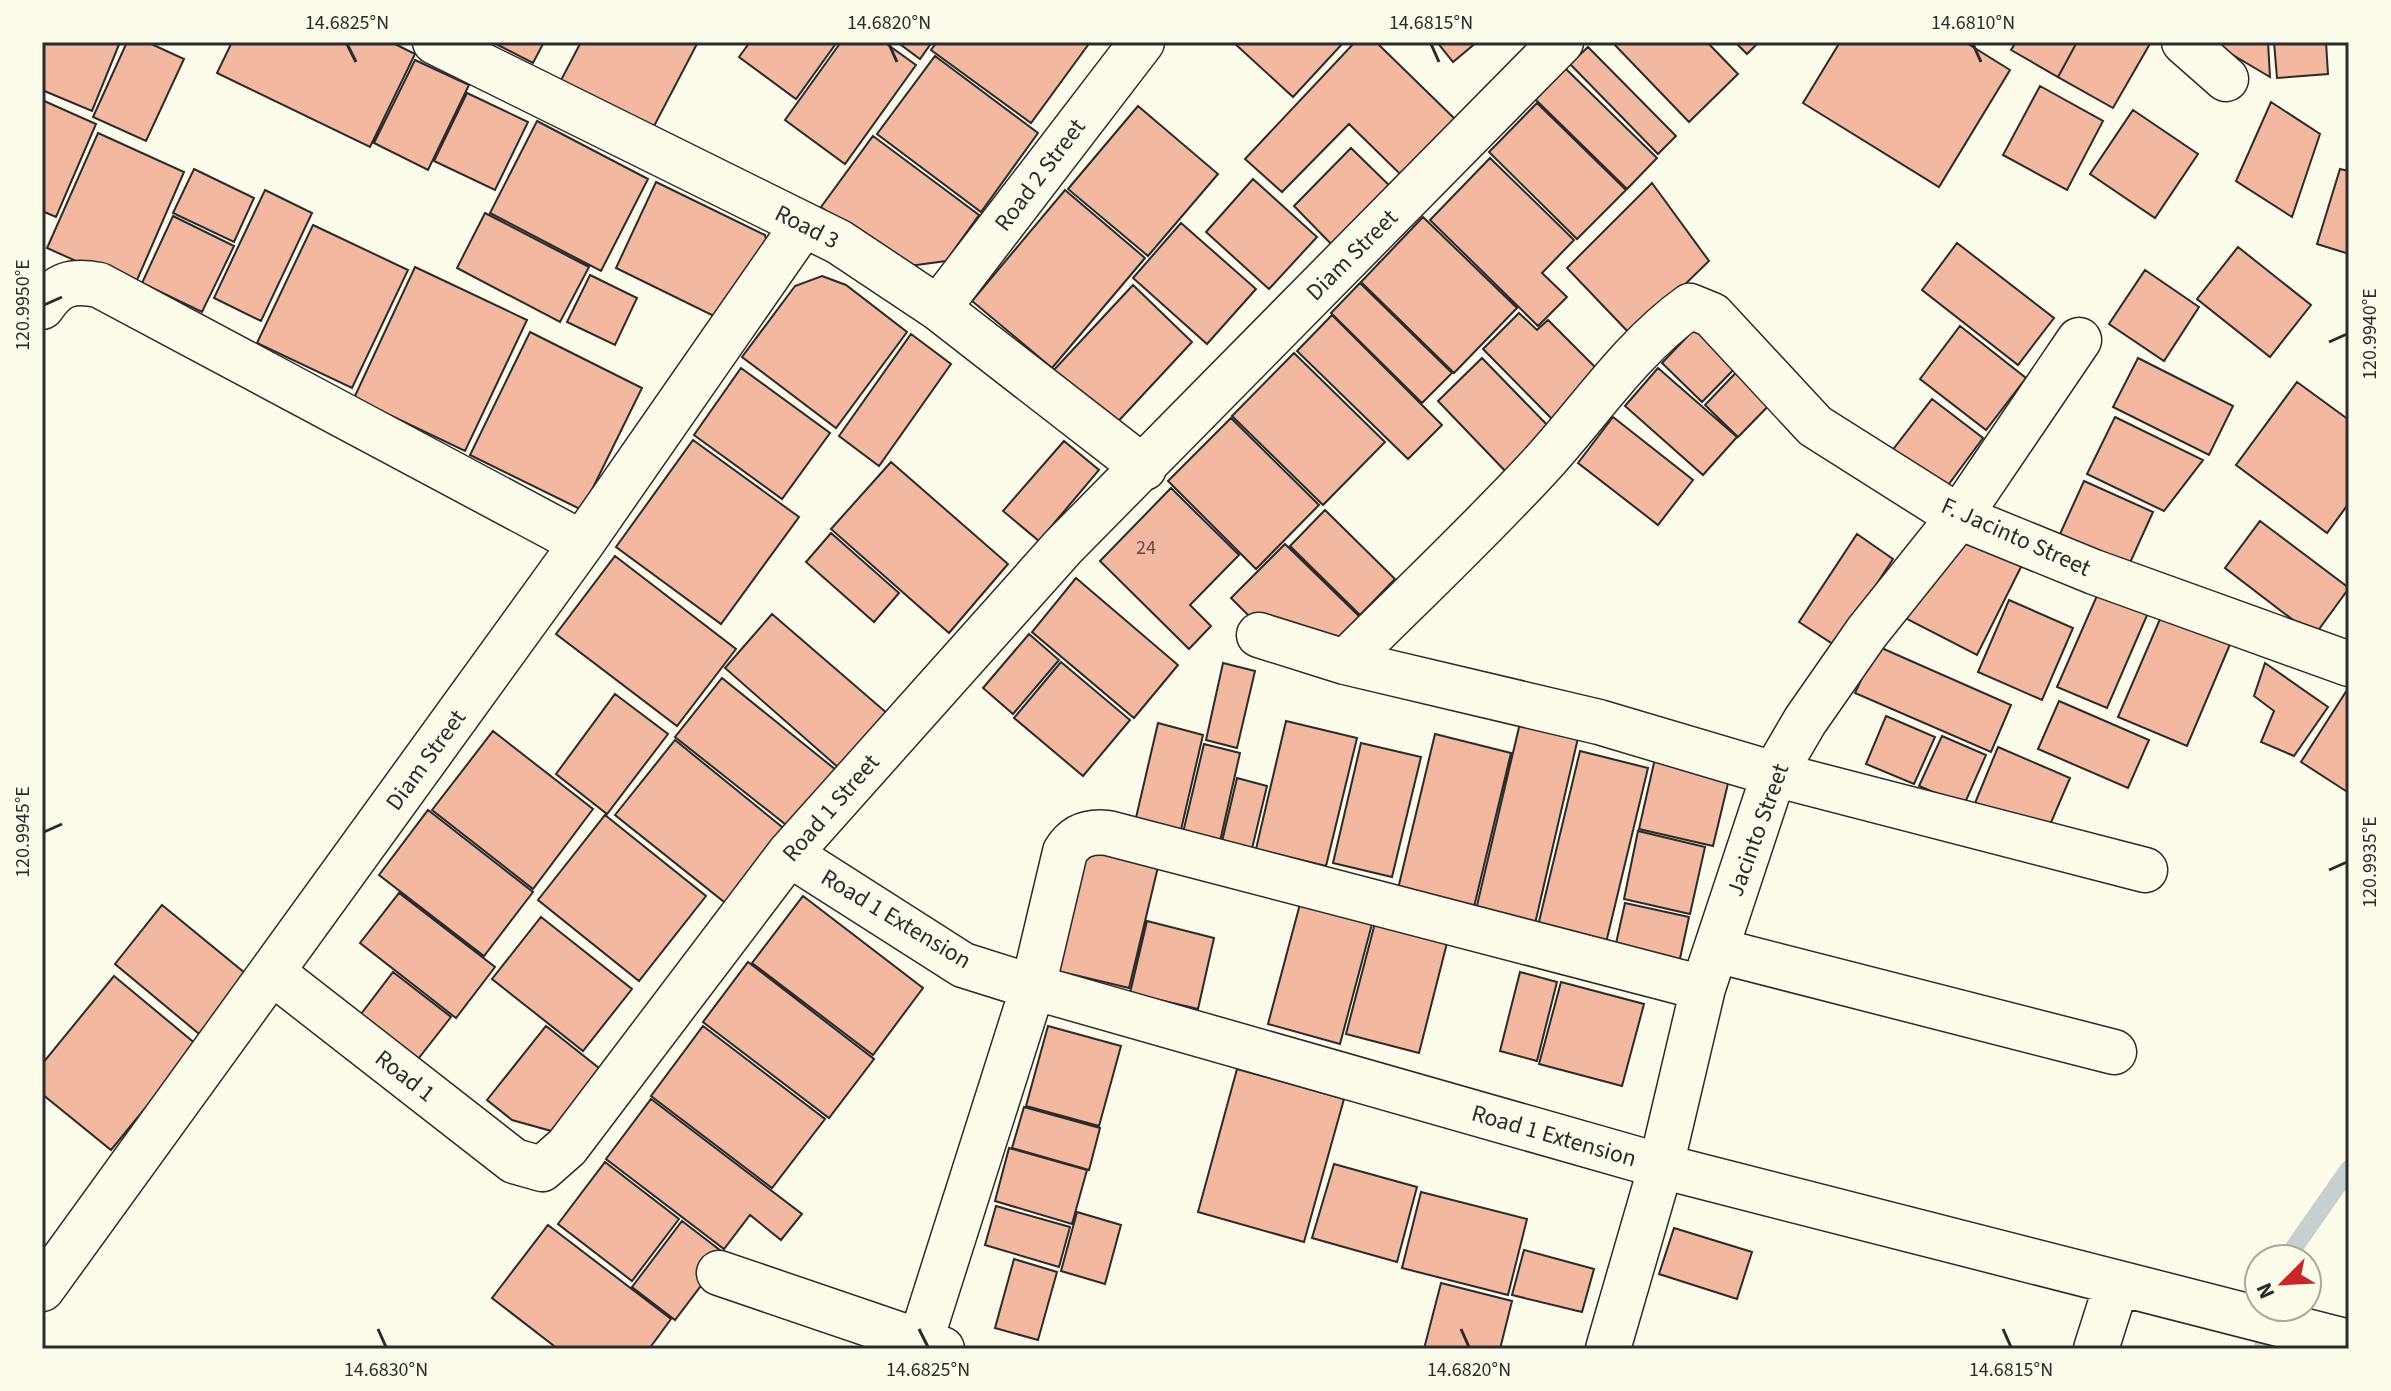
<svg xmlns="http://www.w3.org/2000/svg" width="2391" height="1391" viewBox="0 0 2391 1391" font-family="'Source Sans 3',sans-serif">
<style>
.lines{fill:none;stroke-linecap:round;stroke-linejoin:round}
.stream{stroke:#c7d0d0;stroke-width:18}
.building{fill:#f2b8a0;stroke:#2b2b2b;stroke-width:2}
.minor-casing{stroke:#2b2b2b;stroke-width:47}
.minor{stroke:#fdfbea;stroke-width:44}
.ticks{fill:none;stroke:#2b2b2b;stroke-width:3}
.labels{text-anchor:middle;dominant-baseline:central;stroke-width:6;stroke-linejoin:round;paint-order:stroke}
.number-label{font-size:20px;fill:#5d4e48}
.street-label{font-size:24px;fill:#2b2b2b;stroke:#fdfbea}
.neatline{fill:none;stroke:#2b2b2b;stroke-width:3}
.ticks-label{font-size:20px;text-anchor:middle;fill:#2b2b2b}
</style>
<rect width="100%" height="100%" fill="#fdfbea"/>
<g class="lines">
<path class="stream" d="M2286 1259 2349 1169
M2263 1346 2265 1349"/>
</g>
<path class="building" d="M42 42H120L92 111 42 90Z
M127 42H147L184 59 146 141 93 117Z
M232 42H391L415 54 370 147 217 73Z
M492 42H544L533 63Z
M581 42H698L652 130 560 82Z
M750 42H837L796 99 739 57Z
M841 42H884L916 65 845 164 785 120Z
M897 42H932L920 59Z
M937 42H1084L1088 45 1031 123 931 50Z
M1233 42H1344L1293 97Z
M1355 42H1376L1458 122 1400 174 1349 124 1282 192 1245 159Z
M1437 42H1477L1453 62Z
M1612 42H1707L1738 74 1689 122Z
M1735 42H1759L1747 54Z
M1840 42H1965L2010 70 1939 187 1803 103Z
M2016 42H2077L2058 77 2011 50Z
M2077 42H2151L2113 108 2058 77Z
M2211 42H2268L2270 77Z
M2274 42H2326L2328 74 2277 78Z
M1588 47 1676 136 1658 154 1570 64Z
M935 56 1038 133 981 212 877 134Z
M415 60 469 85 428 170 374 143Z
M1565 68 1657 158 1627 189 1535 99Z
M2040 86 2103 121 2067 190 2003 155Z
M467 93 528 122 495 190 434 161Z
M42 100 96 124 56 217 42 211Z
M2271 102 2320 134 2292 217 2236 181Z
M1537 103 1626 190 1577 239 1489 152Z
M1138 106 1218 174 1148 256 1068 189Z
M2133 110 2198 154 2155 218 2090 174Z
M537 121 648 179 601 271 490 213Z
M98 133 184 172 134 287 47 248Z
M873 136 979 215 946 261 902 267 821 207Z
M1351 148 1395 191 1337 250 1294 206Z
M1490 158 1574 240 1542 273 1567 297 1538 326 1430 220Z
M194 169 254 198 234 242 173 213Z
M2340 169 2349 171V254L2317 244Z
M1253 179 1317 237 1269 289 1206 232Z
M656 182 765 235 769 250 724 321 616 268Z
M1652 183 1709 261 1632 336 1567 268Z
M265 190 312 213 261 321 214 298Z
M1065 190 1145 258 1052 368 972 301Z
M485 213 589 267 560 322 457 268Z
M173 216 234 246 202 312 142 283Z
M1423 217 1517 308 1454 373 1361 282Z
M1181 223 1256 289 1207 344 1133 278Z
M313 225 408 270 352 388 257 343Z
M1957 243 2054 318 2018 365 1922 290Z
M2238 247 2311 305 2270 357 2197 299Z
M415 267 527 320 465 451 354 398Z
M2145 270 2199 307 2164 361 2109 324Z
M590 275 637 298 615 345 567 322Z
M822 276 846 285 907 332 836 428 742 357 795 286Z
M1360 283 1452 373 1422 403 1331 313Z
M1133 285 1192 342 1112 428 1052 372Z
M1519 313 1537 330 1548 320 1600 372 1552 419 1483 349Z
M1332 315 1442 425 1408 459 1297 351Z
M1703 320 1744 359 1702 402 1662 363Z
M1960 326 2026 378 1986 430 1920 379Z
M530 332 642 388 582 510 470 455Z
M911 334 951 364 879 466 839 436Z
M1294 353 1385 442 1323 505 1232 416Z
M1482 358 1554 432 1509 475 1438 401Z
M2138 358 2233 406 2209 455 2113 407Z
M1747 361 1780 394 1738 437 1705 405Z
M741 368 830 433 782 499 694 435Z
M1658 368 1737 437 1703 475 1625 406Z
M2297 382 2349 420V503L2327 533 2236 465Z
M1932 399 1983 438 1940 496 1888 456Z
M1613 417 1693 480 1658 525 1578 463Z
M2115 417 2203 460 2164 511 2087 474Z
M1231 418 1319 505 1256 569 1168 481Z
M693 440 799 517 721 624 616 547Z
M1064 441 1099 470 1039 541 1003 511Z
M891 462 1008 564 949 633 831 529Z
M2084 481 2153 512 2129 565 2060 534Z
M1171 488 1239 555 1190 605 1211 626 1189 649 1100 561Z
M1325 510 1395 579 1360 615 1290 546Z
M2260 521 2349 588 2314 636 2225 568Z
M1964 532 2024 561 1977 655 1905 618Z
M831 533 899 593 874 622 806 562Z
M1857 534 1893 559 1836 646 1799 622Z
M1285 544 1362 619 1332 649 1255 622 1231 598Z
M615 556 736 649 677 726 556 634Z
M1076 578 1178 665 1134 718 1032 632Z
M2099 591 2148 613 2107 708 2057 687Z
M2009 600 2073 628 2042 700 1978 672Z
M2163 612 2231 642 2187 746 2118 717Z
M772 614 888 714 840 769 725 668Z
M1029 634 1059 660 1013 714 983 688Z
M1877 646 2011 705 1991 752 1855 693Z
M1061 662 1130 720 1083 776 1014 718Z
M1223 663 1255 671 1237 748 1206 740Z
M2265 663 2328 707 2294 756 2261 742 2274 711 2254 696Z
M722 678 836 770 790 828 675 737Z
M2347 690 2349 691V793L2301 762Z
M615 694 668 734 607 814 556 774Z
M2059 701 2149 740 2128 788 2038 749Z
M1886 716 1935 737 1914 784 1866 764Z
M1286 721 1357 738 1326 866 1256 849Z
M1158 723 1203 735 1180 834 1135 822Z
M1520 723 1578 738 1534 928 1475 914Z
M493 731 593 809 533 889 432 810Z
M1435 734 1511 753 1473 911 1397 893Z
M1942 736 1986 755 1964 805 1919 786Z
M675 740 787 831 728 905 615 815Z
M1361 743 1421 757 1392 877 1333 863Z
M1204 744 1240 753 1218 850 1181 841Z
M1998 747 2070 778 2044 839 1973 808Z
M1580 751 1648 768 1605 947 1537 930Z
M1656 754 1731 771 1713 846 1639 829Z
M1237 778 1267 786 1250 857 1220 850Z
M428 810 533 892 484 956 379 875Z
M605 815 706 896 639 981 538 900Z
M1638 831 1705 847 1690 914 1624 899Z
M1087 850 1158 867 1129 988 1058 971Z
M399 893 495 967 456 1018 360 943Z
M803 896 923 988 873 1055 752 963Z
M1625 903 1689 917 1679 963 1615 948Z
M1300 904 1372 924 1340 1044 1268 1024Z
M162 905 251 978 204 1038 115 964Z
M541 917 632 989 583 1051 492 979Z
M1147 921 1214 938 1198 1009 1130 993Z
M1375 923 1447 943 1419 1053 1346 1034Z
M748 962 874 1059 829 1118 703 1022Z
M393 972 451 1017 418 1059 361 1014Z
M1520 972 1557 982 1537 1061 1500 1051Z
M114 976 197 1045 111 1150 42 1094V1064Z
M1561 982 1644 1004 1622 1086 1539 1064Z
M546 1026 604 1072 555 1132 512 1120 487 1100Z
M703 1026 825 1119 772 1188 651 1096Z
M1048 1026 1121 1046 1099 1126 1026 1106Z
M1237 1069 1344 1099 1304 1242 1198 1212Z
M651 1099 802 1214 781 1240 750 1215 724 1249 606 1159Z
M1024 1107 1100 1128 1089 1170 1012 1148Z
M1009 1148 1087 1170 1072 1224 995 1201Z
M605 1162 679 1219 632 1281 558 1224Z
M1334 1164 1417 1187 1397 1262 1312 1238Z
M1421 1192 1527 1219 1508 1295 1402 1268Z
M996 1206 1070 1227 1059 1267 985 1245Z
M1077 1212 1121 1225 1105 1284 1061 1271Z
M682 1221 725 1254 675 1320 632 1287Z
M548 1225 671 1319 649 1349H558L492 1298Z
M1674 1228 1752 1252 1737 1299 1659 1274Z
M1524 1250 1594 1269 1582 1312 1512 1295Z
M1014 1259 1057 1272 1038 1340 995 1328Z
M1441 1283 1512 1301 1500 1349H1424Z"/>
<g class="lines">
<g class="minor-casing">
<path id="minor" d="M435 42 839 242 938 308 1144 468
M2184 42 2226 79
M42 307C58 283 72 280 99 285L582 543
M938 308 1142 42
M1259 635 1345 662 1599 722 1774 774 2145 870
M1345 662C1410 597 1477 534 1539 467 1589 413 1630 349 1690 306L1712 315 1815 426 1959 517 2094 572 2349 664
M789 854 963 965 1033 987 1661 1166 2349 1342
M1716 950 2114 1052
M273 973 514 1161 542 1169 567 1147 789 854 1063 547 1561 42
M719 1273 942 1349
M42 1289 582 543 803 225
M918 1349 1033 987 1065 852C1075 835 1090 831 1108 833L1703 988
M1608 1349 1661 1166 1703 988 1774 774 1805 721 1867 632 1959 517 2079 340
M2096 1349 2117 1283"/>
</g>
<use href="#minor" class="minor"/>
</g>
<path class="ticks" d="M347 44 356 62M889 44 897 62M1431 44 1439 62M1973 44 1981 62M44 305 62 297M2329 342 2347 334M44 832 62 824M2329 870 2347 862M378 1329 386 1347M919 1329 928 1347M1461 1329 1469 1347M2003 1329 2011 1347"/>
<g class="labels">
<g class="number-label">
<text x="1146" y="548">24</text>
</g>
<g class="street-label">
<text transform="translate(1040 175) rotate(-53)">Road 2 Street</text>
<text transform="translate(807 227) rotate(27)">Road 3</text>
<text transform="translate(1352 255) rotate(-45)">Diam Street</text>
<text transform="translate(2016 537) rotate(24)">F. Jacinto Street</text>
<text transform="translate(426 760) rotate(-54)">Diam Street</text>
<text transform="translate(831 808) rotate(-49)">Road 1 Street</text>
<text transform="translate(1758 830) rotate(-70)">Jacinto Street</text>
<text transform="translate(896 919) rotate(31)">Road 1 Extension</text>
<text transform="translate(405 1076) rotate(38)">Road 1</text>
<text transform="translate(1554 1136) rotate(16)">Road 1 Extension</text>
</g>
</g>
<rect width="2391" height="1391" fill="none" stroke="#fdfbea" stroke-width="88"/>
<g transform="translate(2283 1283) rotate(246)"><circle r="38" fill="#fdfbea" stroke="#a9a89e" stroke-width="2"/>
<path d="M0-6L14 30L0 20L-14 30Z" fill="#c62828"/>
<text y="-12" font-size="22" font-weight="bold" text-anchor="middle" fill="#2b2b2b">N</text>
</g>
<rect x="44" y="44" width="2303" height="1303" class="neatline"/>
<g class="ticks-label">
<text x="347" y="29">14.6825°N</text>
<text x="889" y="29">14.6820°N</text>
<text x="1431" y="29">14.6815°N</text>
<text x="1973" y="29">14.6810°N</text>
<text transform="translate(22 305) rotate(-90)" y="7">120.9950°E</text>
<text transform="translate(2369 334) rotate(-90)" y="7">120.9940°E</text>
<text transform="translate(22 832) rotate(-90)" y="7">120.9945°E</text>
<text transform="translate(2369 862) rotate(-90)" y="7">120.9935°E</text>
<text x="386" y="1376">14.6830°N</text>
<text x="928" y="1376">14.6825°N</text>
<text x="1469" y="1376">14.6820°N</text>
<text x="2011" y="1376">14.6815°N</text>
</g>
</svg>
